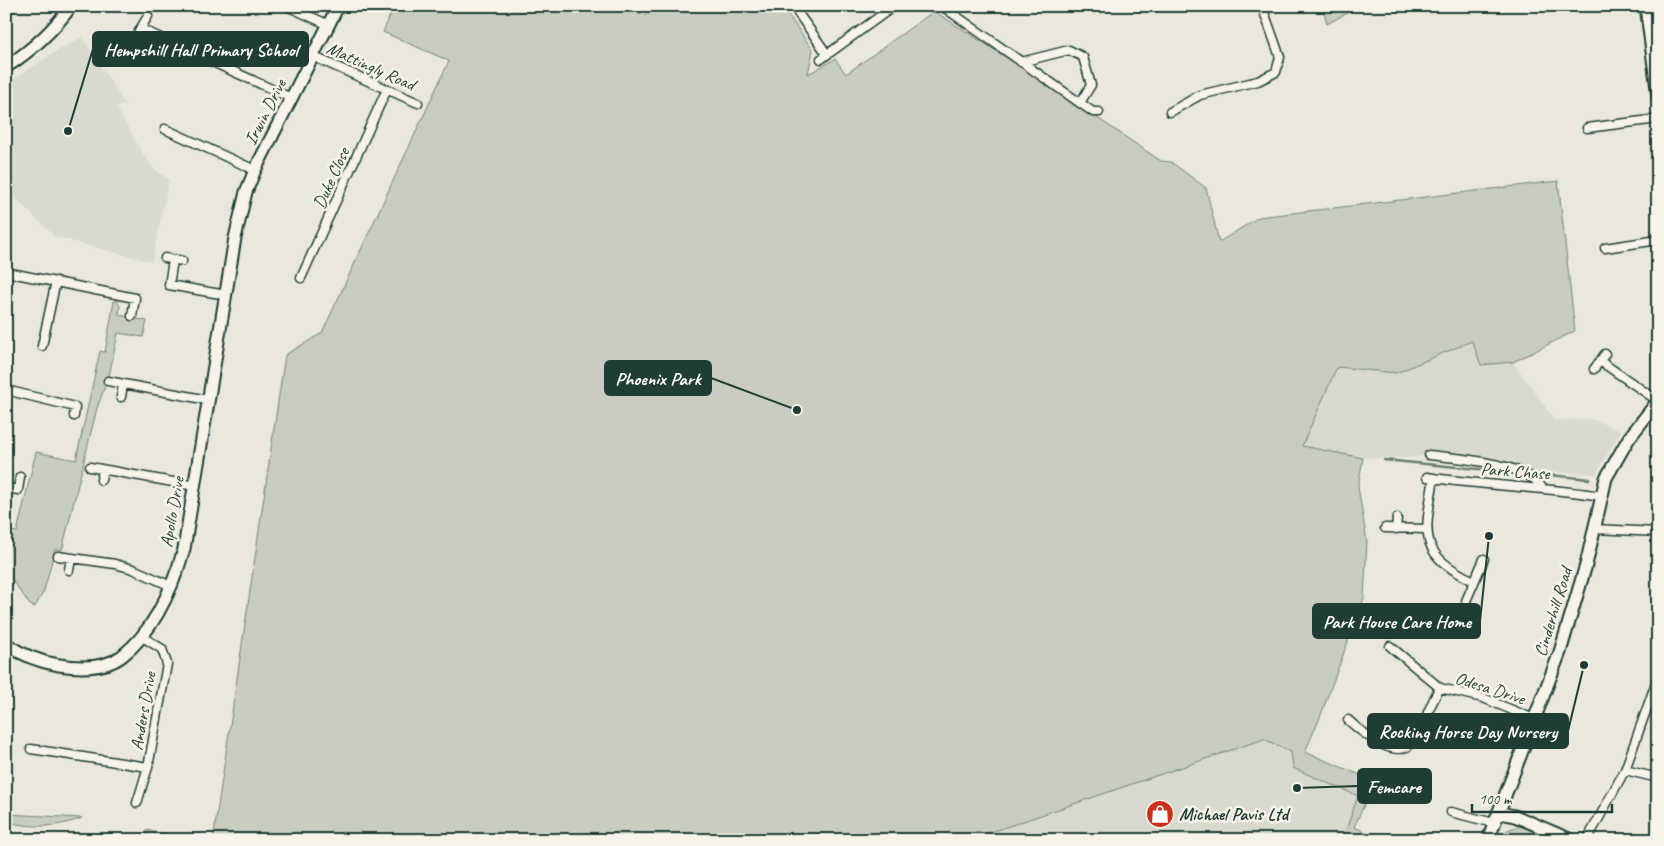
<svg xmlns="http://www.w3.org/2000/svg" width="1664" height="846" viewBox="0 0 1664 846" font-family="Caveat,sans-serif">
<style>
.built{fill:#d9dacf}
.green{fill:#c8ccc1;stroke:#74847a}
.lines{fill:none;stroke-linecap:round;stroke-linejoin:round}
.stream{stroke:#6a7c72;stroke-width:2.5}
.street-casing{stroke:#1f3d34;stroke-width:11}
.secondary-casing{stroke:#1f3d34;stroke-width:15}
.street{stroke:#f7f3e8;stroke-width:8}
.secondary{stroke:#f7f3e8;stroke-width:11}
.labels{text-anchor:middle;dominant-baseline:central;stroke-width:5;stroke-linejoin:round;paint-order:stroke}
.street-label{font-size:18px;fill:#1f3d34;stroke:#f7f3e8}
.poi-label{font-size:18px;font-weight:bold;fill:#1f3d34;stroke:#f7f3e8;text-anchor:start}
.leader{fill:none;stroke:#1f3d34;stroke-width:2}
.callout-dot{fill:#1f3d34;stroke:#f7f3e8;stroke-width:2}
.callout{fill:#1f3d34;stroke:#1f3d34;stroke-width:2}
.callout-label{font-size:19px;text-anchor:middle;font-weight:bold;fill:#fff}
</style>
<rect width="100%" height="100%" fill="#eae8dd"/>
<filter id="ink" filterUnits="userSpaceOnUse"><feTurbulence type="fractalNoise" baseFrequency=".02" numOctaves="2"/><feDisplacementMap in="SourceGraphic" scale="10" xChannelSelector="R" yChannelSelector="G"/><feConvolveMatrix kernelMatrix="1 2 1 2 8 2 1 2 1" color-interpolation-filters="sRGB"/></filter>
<g filter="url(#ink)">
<path class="built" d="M82 37 125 104 117 108 143 154 153 168 169 179 152 262 55 237 6 189V85L50 55Z
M1472 341 1482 365 1513 362 1555 420 1593 419 1621 431 1596 474 1532 471 1475 456 1433 451 1416 458H1363L1302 447 1337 367 1396 373Z
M1319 720 1305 752 1375 781 1354 827 1385 840H968Z"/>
<path class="green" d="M394 6H628L645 16 659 6H782L813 50 808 74 835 59 846 74 934 11 1043 81 1161 161 1171 162 1206 188 1219 242 1259 217 1558 181 1575 331 1513 362 1481 365 1472 341 1396 373 1337 367 1302 446 1363 458 1358 487 1367 542 1364 598 1319 720 1305 752 1375 781 1354 827 1385 840H1338L1346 830 1358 796 1293 768 1291 752 1264 739 968 840H213L285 355 322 333 449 61 383 32Z
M1332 6H1360L1327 24 1324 11Z
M114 301H117L120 306 119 315 147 321 143 337 118 333 109 376 97 408 62 550 55 549 44 591 35 607 30 605 6 571V530L17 532 36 452 76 460 100 351 105 352Z
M6 814 82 818C55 828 34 828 6 822Z
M1525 826 1548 836 1549 840H1497C1504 830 1512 827 1525 826Z
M146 830 196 840H148Z"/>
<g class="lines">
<path class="stream" d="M1384 460 1509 472
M1530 473 1589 479"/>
<g class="street-casing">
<path id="street" d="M287 6 329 25
M793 6 827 54
M942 6 1080 103 1093 112H1099
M141 29 291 98
M6 53 12 63
M126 53 148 16
M312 56 418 103
M821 59 894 6
M1021 62 1069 50 1083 57 1091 85 1080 103
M1170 112 1200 95 1258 81 1276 72 1280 57 1262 6
M1587 128 1658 119
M165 129 255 170
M1605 248 1658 240
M165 258 182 261
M173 260 169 285 226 295
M6 272 135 298 132 316
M301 278 387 89
M42 346 56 281
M1600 361 1658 401
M1594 369 1605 354
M108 381 208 400
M6 390 75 407 74 416
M121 397 123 384
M1429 455C1456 458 1529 463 1542 488
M90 467 195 486
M1427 477C1485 486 1543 487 1601 496
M1434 478C1425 533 1416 554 1474 581
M101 480 103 470
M6 488 18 490 20 477
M1385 528 1427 529
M1396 529 1397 518
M1594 529 1658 532
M58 556 115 564 133 569 171 586
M69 570 71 558
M1466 601 1484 559
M1390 646 1440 688 1483 698 1534 719
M1348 720C1364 734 1400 766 1417 737 1426 721 1430 703 1440 688
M31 749 148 767
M1625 770 1658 778
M137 803 148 767 167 664 162 649 141 636
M1451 812 1494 823
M1587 840 1625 770 1658 677"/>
</g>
<g class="secondary-casing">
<path id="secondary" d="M1646 6 1658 96
M6 67C32 50 53 31 71 6
M6 644C22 655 40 662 59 665 78 668 105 669 122 656 154 631 173 587 184 549L235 238 246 192 255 170 338 6
M1500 813 1515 816 1571 840
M1488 840 1560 652 1586 565 1606 478 1629 438 1658 401"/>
</g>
<use href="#street" class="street"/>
<use href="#secondary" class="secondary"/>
</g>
</g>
<defs>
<g id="shop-disc" transform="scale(1.4375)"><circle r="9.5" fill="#c8321e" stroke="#f7f3e8"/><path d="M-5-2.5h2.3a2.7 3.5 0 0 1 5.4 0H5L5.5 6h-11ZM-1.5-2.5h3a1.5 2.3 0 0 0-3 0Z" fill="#fff"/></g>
</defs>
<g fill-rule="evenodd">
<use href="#shop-disc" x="1160" y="814"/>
</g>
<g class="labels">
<g class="street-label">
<text transform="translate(371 66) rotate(24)">Mattingly Road</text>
<text transform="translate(265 112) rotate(-63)">Irwin Drive</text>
<text transform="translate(331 178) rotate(-66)">Duke Close</text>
<text transform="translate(1515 471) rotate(4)">Park Chase</text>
<text transform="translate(172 512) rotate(-80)">Apollo Drive</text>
<text transform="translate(1553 612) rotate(-73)">Cinderhill Road</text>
<text transform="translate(1490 688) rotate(18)">Odesa Drive</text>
<text transform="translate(143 711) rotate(-80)">Anders Drive</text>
</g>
<g class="poi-label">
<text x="1179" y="814">Michael Pavis Ltd</text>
</g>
</g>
<path class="leader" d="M68 131L93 49M797 410L711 378M1489 536L1480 621M1584 665L1568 731M1297 788L1358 786"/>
<g class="callout-dot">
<circle cx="68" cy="131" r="5"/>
<circle cx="797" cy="410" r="5"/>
<circle cx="1489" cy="536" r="5"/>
<circle cx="1584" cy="665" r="5"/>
<circle cx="1297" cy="788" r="5"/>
</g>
<g class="callout">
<rect x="93" y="32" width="215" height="34" rx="5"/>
<rect x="605" y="361" width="106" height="34" rx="5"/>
<rect x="1313" y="604" width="167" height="34" rx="5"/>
<rect x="1368" y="714" width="200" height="34" rx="5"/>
<rect x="1358" y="769" width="73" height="34" rx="5"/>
</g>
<g class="callout-label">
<text x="201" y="56">Hempshill Hall Primary School</text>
<text x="658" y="385">Phoenix Park</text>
<text x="1397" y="628">Park House Care Home</text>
<text x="1468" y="738">Rocking Horse Day Nursery</text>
<text x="1394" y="793">Femcare</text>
</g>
<rect width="1664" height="846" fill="none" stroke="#f7f3e8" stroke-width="25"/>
<rect x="12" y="12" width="1639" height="821" fill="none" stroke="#1f3d34" stroke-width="2" filter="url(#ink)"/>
<path d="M1472 804v8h140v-8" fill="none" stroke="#1f3d34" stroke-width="2.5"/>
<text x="1479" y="804" font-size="15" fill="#1f3d34" stroke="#f7f3e8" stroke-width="4" paint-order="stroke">100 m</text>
</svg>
